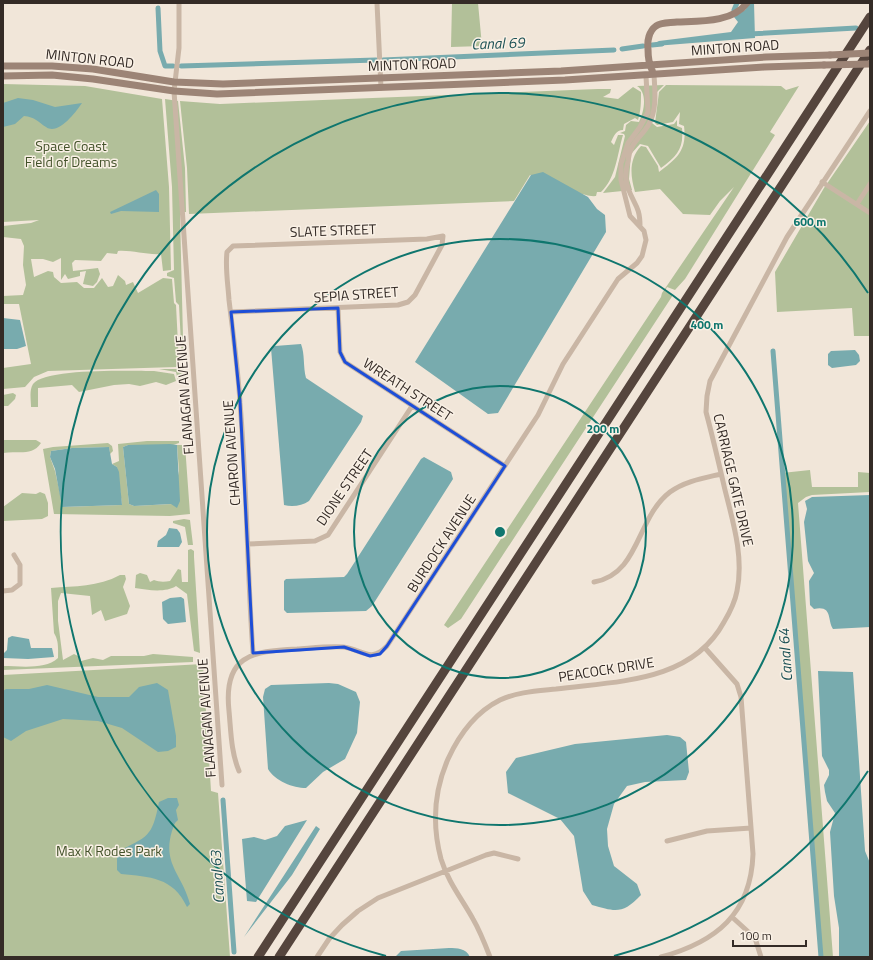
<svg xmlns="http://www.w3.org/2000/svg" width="873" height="960" viewBox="0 0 873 960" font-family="'Titillium Web',sans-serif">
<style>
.green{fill:#b2c099}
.water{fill:#78abae}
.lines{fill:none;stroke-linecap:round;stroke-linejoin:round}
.canal{stroke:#78abae;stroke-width:5}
.street{stroke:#c9b6a5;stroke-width:5}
.secondary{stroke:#9c8476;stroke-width:7}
.highway{stroke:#55453d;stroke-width:9}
.secondary-bridge{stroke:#9c8476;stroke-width:7}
.marked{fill:none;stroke:#1d4ed8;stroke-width:3;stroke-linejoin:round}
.ring{fill:none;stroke:#0f766e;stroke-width:2}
.labels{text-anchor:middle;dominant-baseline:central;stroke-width:3;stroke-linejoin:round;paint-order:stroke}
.street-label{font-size:14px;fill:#342b26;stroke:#f9f0e5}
.park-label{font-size:14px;fill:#43522a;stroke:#f9f0e5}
.water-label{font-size:15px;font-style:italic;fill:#1c5155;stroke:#f9f0e5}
.centre{fill:#0f766e;stroke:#f9f0e5;stroke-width:2}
.ring-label{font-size:12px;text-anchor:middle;font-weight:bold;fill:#0f766e;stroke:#f9f0e5;stroke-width:3;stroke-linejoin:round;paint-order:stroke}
</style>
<rect width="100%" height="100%" fill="#f1e6d9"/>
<path class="green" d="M452 3H478L482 46 451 47Z
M3 84 85 86 162 99 169 187 171 270 163 271 161 254C146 255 132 250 118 251L117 254 107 253 101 261 75 260 72 263 73 271 98 268 100 274 97 282 93 286 83 284 86 271 80 272V276L68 279 65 274 61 280V258L53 262 43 259H31L34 277 48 271 53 272 54 277 61 283 77 282 84 288H94L102 278 108 287 113 286 118 275 125 281 126 285 133 282 138 293 163 278 172 279 174 303 176 305 179 364 176 367 48 371 34 377 25 387 3 389V368L31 364 19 304H3V296L23 295 26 285 23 265 24 246 21 239 3 237V226L31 223 39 220 3 222Z
M664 85 657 92 652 123 657 127 674 124 677 120V126L682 128C684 149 677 156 661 168L648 146 640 144 631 154 629 179 632 190 603 193 615 177 625 136 624 134 620 133 625 131 626 125 631 121 639 122C644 112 648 93 637 86Z
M666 85 781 86 786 90 799 86 770 132 775 135 685 279 675 290 667 287 665 291 673 295 461 619 448 628 444 625 661 297 662 293 734 187 720 201 710 215 683 214 660 189 635 192C630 175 629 159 641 146L646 147 658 166 659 172C678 158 687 150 684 126L679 124 680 112 673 122 657 125 655 123 659 92Z
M633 87 641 92C641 103 641 110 638 120L635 118 624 124 623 130C616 130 614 136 611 142L614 145 618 135H623C617 155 616 178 601 192H597L596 196C585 198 544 180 530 175L514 201 189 214 187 168 180 101 220 104 598 89H611L610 93 603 97 618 99Z
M165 99 178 101 185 168 186 212H181L180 215 184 379 178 381 176 372 159 369H177L182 363 179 305 176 302 174 278 167 276V273L174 270 172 187Z
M870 121V336H854L852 308 777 312 775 272 824 188Z
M154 371 174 374 176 381 166 385 156 382 140 386 129 384 114 385 79 392 72 385 38 388V407H31C31 400 29 390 33 384 45 368 132 371 154 371Z
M13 393 16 395 15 399 8 406H3V395Z
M3 440H36L41 443C32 457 17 450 3 453Z
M147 441H179V443L173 445H128L123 447 129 504 134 506 172 504 179 471 177 445H185L190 514 170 516 54 514 43 449 53 447 108 443 112 446 113 451 110 454 109 447 72 448 51 451 50 457 55 471 63 507 122 505 117 467 112 464 119 461 118 444Z
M810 470 812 487H858V472L870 473V492L812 495 806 497 798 503 833 957H822L782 473Z
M40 492 45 494 48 503V516L42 519 3 521V507L22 493 36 494Z
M184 519 190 520 193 545H188L185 527 173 523V521Z
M191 549 194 551V557L200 653 194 651 187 594 176 586C166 593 147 590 135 588L136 575 140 573 147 575 150 582 154 580C159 582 164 582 170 581L178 569 181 570 182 582H188V550Z
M120 575H125L126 579 123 587 130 606 127 614 105 621 101 610 92 615 90 596 61 593 58 601V621L63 660 74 654 80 657 81 661 93 658 103 660 111 656H144L153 654 193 657V662L3 670V666C20 666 45 670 58 658 58 649 59 641 54 633L51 588C75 586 98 587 120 575Z
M203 664 211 791 218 793 230 957H3V675Z"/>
<path class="water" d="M750 3H754L755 38 655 46V43L659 41 731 32 738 22 734 17 745 10Z
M18 98 33 100 55 107 82 103C76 112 58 136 46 127 38 122 35 117 24 116L15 124 3 127V103Z
M543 172 588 197 597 209 605 215 606 232 498 413 488 414 415 362 531 175Z
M156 190 159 194V212L121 211 111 214 110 212Z
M3 318 20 320 26 346 17 349H3Z
M301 344C305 354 303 367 306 378L363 416 361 422 309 501C302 506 292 507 284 505L271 348 275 346Z
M855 350 859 355 860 361 856 365 832 368 828 365V354L831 351Z
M170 444 177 445 180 501 177 508 171 504 134 506 129 504 123 447 128 445Z
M109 447 112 464 117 467 119 472 122 505 62 507 55 469 50 457 51 451 72 448Z
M424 457 451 472 453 479 372 606 366 611 287 613 284 610V581L286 579 344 577 347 574 421 459Z
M870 495V627L833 629C827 620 833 605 814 609L810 605 809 581 814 573 808 561 804 522 807 509 805 501 812 497Z
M169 528 177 529 180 533 182 542 179 547H157L158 541 166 535Z
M181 597 184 599 186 622 168 624 163 619 162 602 170 598Z
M12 636 29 639 31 648H52L54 657 28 659 3 658V654L7 650 8 638Z
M818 671 853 672 865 851 870 863V957H839V928L834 896 830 832 835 813 827 801 825 792 824 785 829 775V770L822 756Z
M157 683 168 690 176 736V747L168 751 158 752 122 728 98 721 63 719 26 731 11 741 3 737V691L6 689H29L47 685 98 697H129L139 687Z
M329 683 338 684 356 692 360 702 357 733 345 759 323 772 306 788C293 788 275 781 268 769L263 697 265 689 271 685Z
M667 735 680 737 686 742 689 772 686 780 645 782 627 786 614 804 607 829 608 846 614 866 637 884 641 895C623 914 616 912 592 905L583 891 574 836 560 819 508 793 506 772 516 758 575 744Z
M168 798H177L179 805 176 810 178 820C174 823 174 826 172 831 162 864 182 874 190 904L187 907C173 877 150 877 121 874L117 870V852C148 836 152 838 159 802Z
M307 820 256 902 247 901 242 839 254 837 265 840 277 836 285 826Z
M316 826 320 829 292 875 244 937Z
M449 948C457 948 466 948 470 957H395L401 951Z"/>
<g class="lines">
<path class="canal" d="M158 8 160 51 165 66H173
M734 10 737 3
M749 34 856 28
M652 45 662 44
M622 49 643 46
M383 60 614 50
M181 66 376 60
M773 351 821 957
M223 800 234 952"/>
<path class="street" d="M179 3V48L174 91 222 785
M377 3 381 88
M822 182 870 213
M857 204 870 184
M640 226C640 206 634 205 628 188 625 180 626 169 628 161 630 142 641 138 649 124 657 110 655 91 654 75
M338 308 340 352 345 362 505 466
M231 312 398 305 408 302 415 295 442 245 443 236 427 239 233 246 227 252C225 268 228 284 229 300 233 334 238 368 240 403 247 486 247 570 253 653
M248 544 315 541 328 535 412 406
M594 582C640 574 636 518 670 492 685 481 704 478 721 474
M3 591 12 590 20 584V565L14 555
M239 771C231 752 231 732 229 711 223 656 251 651 297 649 312 648 328 646 343 647 362 649 370 664 387 646L538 415 563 364 618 279 637 263 642 256 646 240 644 231 630 216 621 180V164L628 143 640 127 648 112 646 76
M667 841 707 831 751 828
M732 917 755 938 761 957
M317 957 329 939 342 925 358 911 378 898 486 855 494 853 518 859
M490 957C485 944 480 931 473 919 462 899 448 882 441 859 432 825 434 791 448 759 459 735 476 712 500 700 517 692 537 691 556 689 616 681 691 683 724 622 730 612 735 602 737 591 744 557 733 522 725 490 719 464 713 438 706 412L707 396 710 381 787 237 870 111
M661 957C716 942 751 914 753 854L741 697 737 684 705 648"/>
<path class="secondary" d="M3 66H52L93 69 174 82 223 84 561 71 766 57 830 55
M652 70C649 64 648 56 648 49 647 41 649 31 656 26 661 22 670 23 677 22 699 21 732 23 747 3
M3 76 52 75 93 79 174 91 217 94 565 80 764 67 824 65"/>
<path class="highway" d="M258 957 870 17
M279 957 870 50"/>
<path class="secondary-bridge" d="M830 55 870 53
M824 65 870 64"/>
</g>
<path class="marked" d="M338 308 340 352 345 362 505 466 387 646 380 654 370 656 344 647 253 653 240 401 231 312Z"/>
<g class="ring">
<circle cx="500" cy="532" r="146"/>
<circle cx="500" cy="532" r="293"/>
<path d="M868 771A439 439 0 0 1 614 956M386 956A439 439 0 1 1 868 293"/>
</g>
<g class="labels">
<g class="street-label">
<text transform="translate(735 47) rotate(-4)">MINTON ROAD</text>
<text transform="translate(90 58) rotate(6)">MINTON ROAD</text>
<text transform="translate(412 64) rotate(-2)">MINTON ROAD</text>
<text transform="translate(333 230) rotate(-2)">SLATE STREET</text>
<text transform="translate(356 294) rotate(-4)">SEPIA STREET</text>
<text transform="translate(408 389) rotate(33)">WREATH STREET</text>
<text transform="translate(184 395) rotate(-94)">FLANAGAN AVENUE</text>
<text transform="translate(231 453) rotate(-94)">CHARON AVENUE</text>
<text transform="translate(734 480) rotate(77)">CARRIAGE GATE DRIVE</text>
<text transform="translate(344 487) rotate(-56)">DIONE STREET</text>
<text transform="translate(441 543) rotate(-57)">BURDOCK AVENUE</text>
<text transform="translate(606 669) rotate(-9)">PEACOCK DRIVE</text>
<text transform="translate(206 718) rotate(-94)">FLANAGAN AVENUE</text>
</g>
<g class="park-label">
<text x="71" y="145">Space Coast<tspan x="71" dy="16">Field of Dreams</tspan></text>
<text x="109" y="850">Max K Rodes Park</text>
</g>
<g class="water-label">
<text transform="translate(498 43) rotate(-2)">Canal 69</text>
<text transform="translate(785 655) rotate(-94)">Canal 64</text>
<text transform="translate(217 877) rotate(-94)">Canal 63</text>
</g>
</g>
<circle cx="500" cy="532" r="6" class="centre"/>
<g class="ring-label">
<text x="810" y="226">600 m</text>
<text x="707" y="329">400 m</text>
<text x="603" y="433">200 m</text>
</g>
<rect width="873" height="960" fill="none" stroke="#342b26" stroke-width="8"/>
<path d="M733 940v6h73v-6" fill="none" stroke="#342b26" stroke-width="2"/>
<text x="739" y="940" font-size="12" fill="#342b26" stroke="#f9f0e5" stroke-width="3" paint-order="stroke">100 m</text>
</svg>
